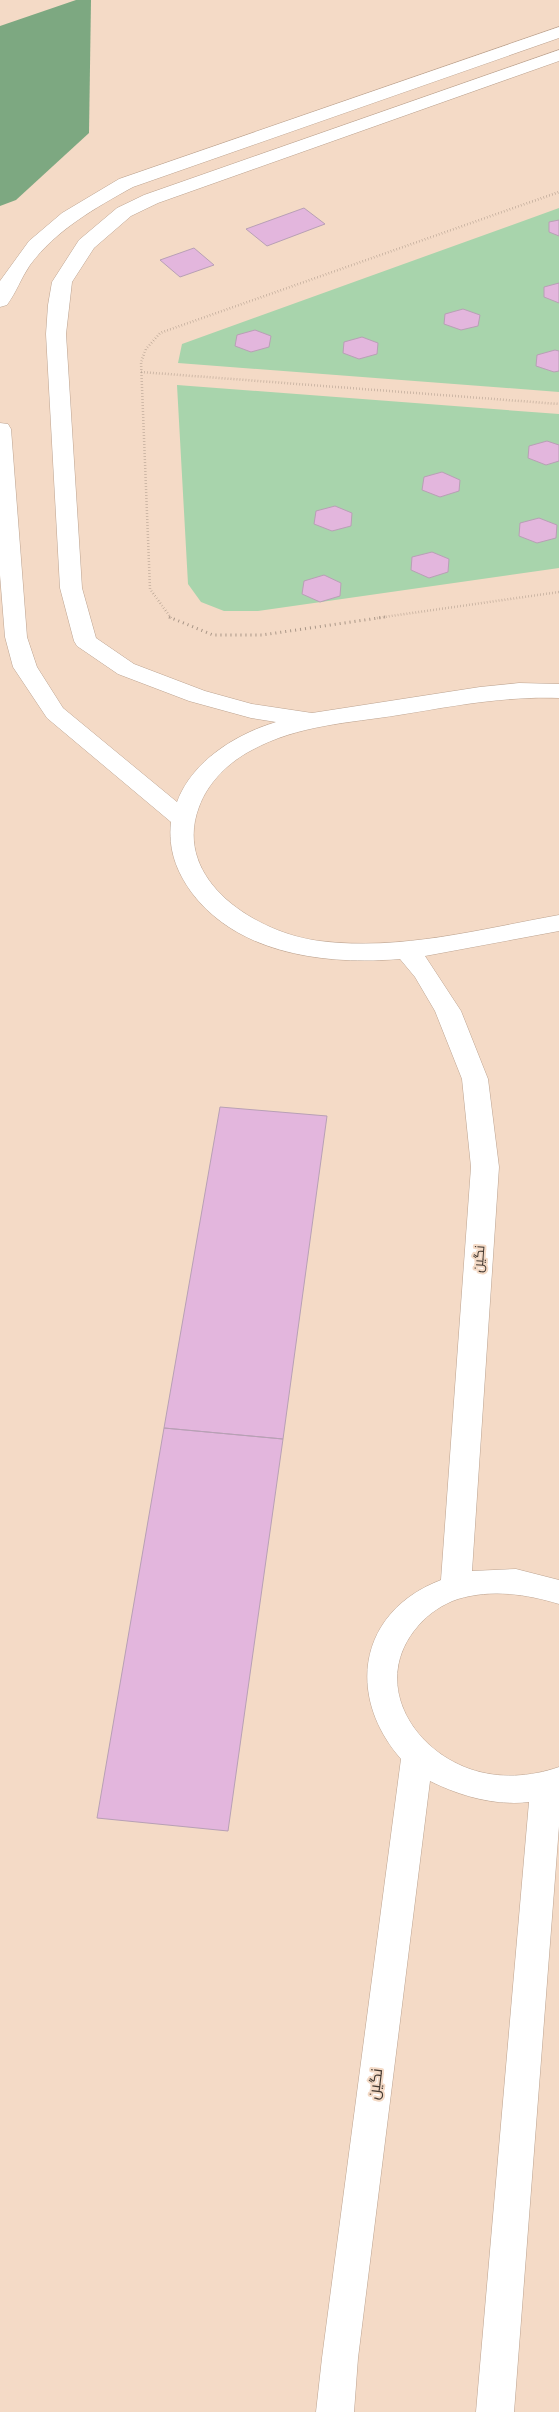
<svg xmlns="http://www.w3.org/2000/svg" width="559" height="2412" viewBox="0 0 559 2412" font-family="Bitter,Cairo,serif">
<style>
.green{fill:#a8d4ac}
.forest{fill:#7da881}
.building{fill:#e3b6dd;stroke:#b8a0b5}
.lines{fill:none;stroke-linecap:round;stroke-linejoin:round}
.minor-casing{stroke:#bca390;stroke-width:1}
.path-far1{stroke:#a99687;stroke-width:2.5;stroke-dasharray:0.5 2.5;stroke-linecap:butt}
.path{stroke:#a99687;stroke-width:3;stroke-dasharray:1 4;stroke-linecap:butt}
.minor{fill:#fff;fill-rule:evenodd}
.labels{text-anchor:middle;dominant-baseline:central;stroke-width:4;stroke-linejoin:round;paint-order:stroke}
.street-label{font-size:14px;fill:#443a32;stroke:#f4dac6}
.near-street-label{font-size:16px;fill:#443a32;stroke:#f4dac6}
</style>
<rect width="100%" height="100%" fill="#f4dac6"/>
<path class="green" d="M559 208V392L178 363 182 344Z
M177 385 559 414V568L258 611H224L201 602 188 584Z"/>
<path class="forest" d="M76 0H91L89 133 16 200 0 206V26Z"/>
<path class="building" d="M304 208 325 224 267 246 246 229Z
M559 220V236L549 232V222Z
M194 248 214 265 180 277 160 260Z
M559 283V303L544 297V287Z
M463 309 480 315 478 326 461 330 444 324 445 314Z
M255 330 271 336 269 347 251 352 235 346 237 335Z
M362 337 378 343 377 354 359 359 343 353 344 342Z
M555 350 559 351V371L554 372 536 366 537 355Z
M547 441 559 445V461L546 465 528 458 529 446Z
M442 472 460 480 459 491 440 497 422 490 424 477Z
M335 506 352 513 351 526 332 531 314 524 316 511Z
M539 518 557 525 556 538 537 543 519 536 520 523Z
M432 552 449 559 448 572 429 578 411 570 412 557Z
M324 575 341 583 340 596 320 602 302 594 304 581Z
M220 1107 327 1116 283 1439 164 1428Z
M164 1428 283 1439 228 1831 97 1818Z"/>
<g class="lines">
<g class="minor-casing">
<path id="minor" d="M559 27V38L133 187C95 208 56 230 30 265 21 278 16 293 7 305L0 307V281L29 241 62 213 119 179Z
M559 50V61L158 203 131 216 94 248 72 282 66 334 82 588 96 638 134 664 205 691 252 704 312 713 480 687 519 683 559 684V698C505 696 453 706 399 715 349 723 298 725 252 750 229 762 208 782 199 807 171 881 259 934 320 941 400 951 481 929 559 915V931L425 956 461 1011 488 1079 499 1167 472 1571 516 1569 559 1580V1604C526 1594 492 1589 458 1599 443 1604 428 1614 418 1626 371 1680 410 1748 470 1769 499 1779 530 1777 559 1767V1826L514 2412H476L529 1802C495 1806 460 1796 430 1781L358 2358 354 2412H316L322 2358 401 1759C345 1695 359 1611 441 1580L471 1167 462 1079 435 1011 415 977 400 959C327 965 239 955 192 893 176 871 168 849 171 822L47 718 13 667 5 637 0 575V423L8 424 11 429 27 637 37 667 63 708 177 802C192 761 236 734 276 722L251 718 189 701 118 674 77 646 74 641 60 588 46 334 48 305 52 282 79 240 117 208 144 195Z"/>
</g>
<path class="path-far1" d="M141 372 559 404
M171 618 150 589 141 362 146 349 160 333 559 192
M377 618 559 592"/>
<path class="path" d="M169 617 213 635H262L385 617"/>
<use href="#minor" class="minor"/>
</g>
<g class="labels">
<g class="street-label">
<text transform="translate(479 1259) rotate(-86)">نگین</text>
</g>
<g class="near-street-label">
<text transform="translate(375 2084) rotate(-83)">نگین</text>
</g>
</g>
</svg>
